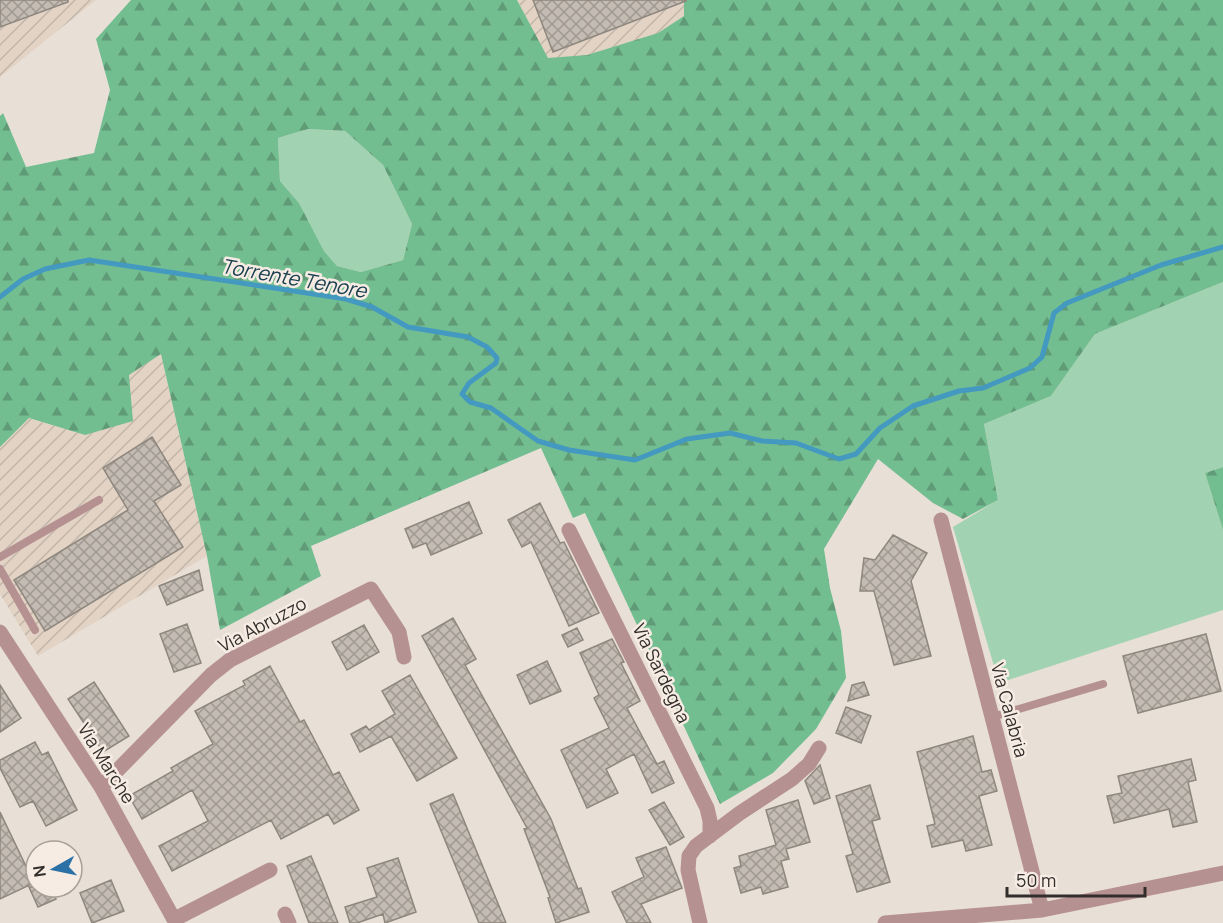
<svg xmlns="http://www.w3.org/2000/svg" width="1223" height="923" viewBox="0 0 1223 923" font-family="Manrope,sans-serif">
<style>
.industrial{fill:url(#industrial-furrows)}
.grass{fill:#a1d2b2}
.forest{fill:url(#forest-firs);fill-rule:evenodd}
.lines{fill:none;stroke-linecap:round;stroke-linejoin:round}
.stream{stroke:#4499c0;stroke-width:5}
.building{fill:url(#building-cross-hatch);stroke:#8e877e;stroke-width:1.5}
.service{stroke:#b69191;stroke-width:8}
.minor{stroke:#b69191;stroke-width:15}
.labels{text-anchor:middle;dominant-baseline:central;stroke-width:5;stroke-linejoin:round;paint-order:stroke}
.street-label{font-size:18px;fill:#322e2b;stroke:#f6ece3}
.water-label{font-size:20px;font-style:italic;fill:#1b4051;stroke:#f6ece3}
</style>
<defs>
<pattern id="industrial-furrows" width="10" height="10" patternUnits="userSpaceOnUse" patternTransform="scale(1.5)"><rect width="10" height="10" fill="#e2d3c5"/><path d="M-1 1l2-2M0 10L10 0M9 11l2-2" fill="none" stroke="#c2b5a9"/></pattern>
<pattern id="forest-firs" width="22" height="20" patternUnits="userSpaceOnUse" patternTransform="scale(1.5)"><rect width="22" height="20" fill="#73be90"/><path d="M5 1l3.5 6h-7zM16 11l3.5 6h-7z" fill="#5f9b76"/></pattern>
<pattern id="building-cross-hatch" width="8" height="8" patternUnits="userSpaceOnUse" patternTransform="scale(1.5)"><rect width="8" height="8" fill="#c4bcb3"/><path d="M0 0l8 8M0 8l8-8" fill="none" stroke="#a09992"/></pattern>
</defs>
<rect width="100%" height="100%" fill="#e8dfd6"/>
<path class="industrial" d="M0 0H96L0 77Z
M517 0H684V16L659 33 587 55 548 59Z
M161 354 207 556 38 656 0 594V447L28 418 85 435 129 374Z"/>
<path class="grass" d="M308 129 345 131 383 165 412 224 403 260 361 272 337 266 324 251 299 203 280 181 278 138Z
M1223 282V467L1205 473 1223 530V610L999 683 953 527 998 500 984 424 1051 396 1095 334Z"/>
<path class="forest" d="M131 0H517L548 58 587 55 658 33 684 16V0H1223V282L1095 334 1051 396 984 424 998 500 963 519 933 503 878 459 824 549 830 588 841 631 846 678 816 729 773 773 720 804 585 513 573 518 541 448 311 546 321 576 220 630 207 556 161 354 129 375 133 421 85 435 29 418 0 447V116L3 113 26 167 94 153 110 90 96 39ZM308 129 345 131 383 165 412 224 403 260 361 272 337 266 324 251 299 203 280 181 278 138Z
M1223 467V530L1205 473Z"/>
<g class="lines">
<path class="stream" d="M0 297 23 279 45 269 89 260 346 299 372 307 408 327 468 337 487 347 497 358 496 363 469 383 462 394 470 402 491 408 538 441 569 450 635 460 687 439 730 433 762 441 796 443 839 459 856 454 880 428 913 406 959 391 983 388 1030 368 1042 357 1054 313 1067 303 1161 265 1223 247"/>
</g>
<path class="building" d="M0 0H68V2L0 27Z
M533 0H686V1L553 52Z
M152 437 181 485 154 501 183 547 45 631 14 580 128 510 103 468Z
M469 502 482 533 431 555 426 543 413 548 405 529Z
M540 503 560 543 564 542 599 613 569 626 531 542 522 547 508 520Z
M893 535 927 553 911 581 931 656 894 665 874 591H860L864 558 875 560Z
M199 570 203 590 167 605 159 586Z
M453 618 476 659 465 665 551 819 578 889 581 888 589 912 556 923 548 898 550 897 524 829 527 828 422 636Z
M187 624 201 663 174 672 160 634Z
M364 625 379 652 347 670 332 642Z
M577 628 583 640 568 647 562 635Z
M1206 634 1221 691 1138 713 1123 656Z
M612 639 624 662 621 663 640 701 627 708 657 764 664 761 674 783 652 793 634 754 606 769 618 793 587 808 561 750 609 728 594 698 599 695 580 653Z
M547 661 561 691 530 704 517 675Z
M270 666 300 722 304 720 333 775 339 772 359 810 334 824 328 814 281 839 271 820 172 871 159 846 208 821 192 790 142 819 129 796 173 771 171 768 213 744 195 711 245 685 243 681Z
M410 675 457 758 417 781 391 736 360 752 351 734 366 726 369 730 395 714 382 691Z
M94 682 129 736 103 752 68 699Z
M864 682 869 695 848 701 852 685Z
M0 685 21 718 0 732Z
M846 707 871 716 861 743 836 733Z
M973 736 982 772 991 770 997 791 979 796 992 845 966 851 963 840 932 847 927 826 935 824 917 752Z
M35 742 42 755 48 752 77 810 46 826 33 801 20 807 0 768V760Z
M1191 759 1196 780 1188 782 1197 822 1173 827 1169 809 1114 823 1107 796 1122 793 1118 776Z
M820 765 830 798 814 804 805 781Z
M870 785 880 819 872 821 890 882 857 892 846 856 853 854 836 796Z
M453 794 506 923H479L430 804Z
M798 800 810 842 786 849 789 859 781 861 788 887 763 894 761 887 741 893 734 868 741 866 739 856 776 845 766 810Z
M664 802 684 837 670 845 649 810Z
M0 812 34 883 0 899Z
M666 847 682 888 641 904 651 923H627L612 892 644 877 636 858Z
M311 856 322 882 338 923H309L287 866Z
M398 858 416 912 385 923 383 914 357 923H350L345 907 377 897 367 868Z
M111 880 124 911 92 923 80 893Z
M29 887H51L56 899 38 907Z"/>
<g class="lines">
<path class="service" d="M0 557 99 500
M0 569 35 630
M992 717 1103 684"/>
<path class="minor" d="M941 520 1042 910
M569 530 707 808 710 821V836
M0 632 101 787 176 923
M101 787 211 675 230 660 371 589 399 632 404 657
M285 914 289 923
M175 919 270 870
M700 923 688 870 689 856 696 846 740 813 792 779 809 764 819 748
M885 923 1042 910 1223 873"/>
</g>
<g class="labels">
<g class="street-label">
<text transform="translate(262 624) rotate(-28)">Via Abruzzo</text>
<text transform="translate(662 673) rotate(64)">Via Sardegna</text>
<text transform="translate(1010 710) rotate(75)">Via Calabria</text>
<text transform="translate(107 763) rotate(58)">Via Marche</text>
</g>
<g class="water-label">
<text transform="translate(294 278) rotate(10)">Torrente Tenore</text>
</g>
</g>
<g transform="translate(54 869) rotate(261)"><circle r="28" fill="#f6ece3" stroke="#a8a099" stroke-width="1.5"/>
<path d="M0-4.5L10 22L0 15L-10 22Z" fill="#2c71a6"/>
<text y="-9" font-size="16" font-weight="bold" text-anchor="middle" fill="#322e2b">N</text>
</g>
<path d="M1007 887v9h138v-9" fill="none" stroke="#322e2b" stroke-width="3"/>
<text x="1016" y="887" font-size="18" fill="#322e2b" stroke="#f6ece3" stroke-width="4.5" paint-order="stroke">50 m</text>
</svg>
